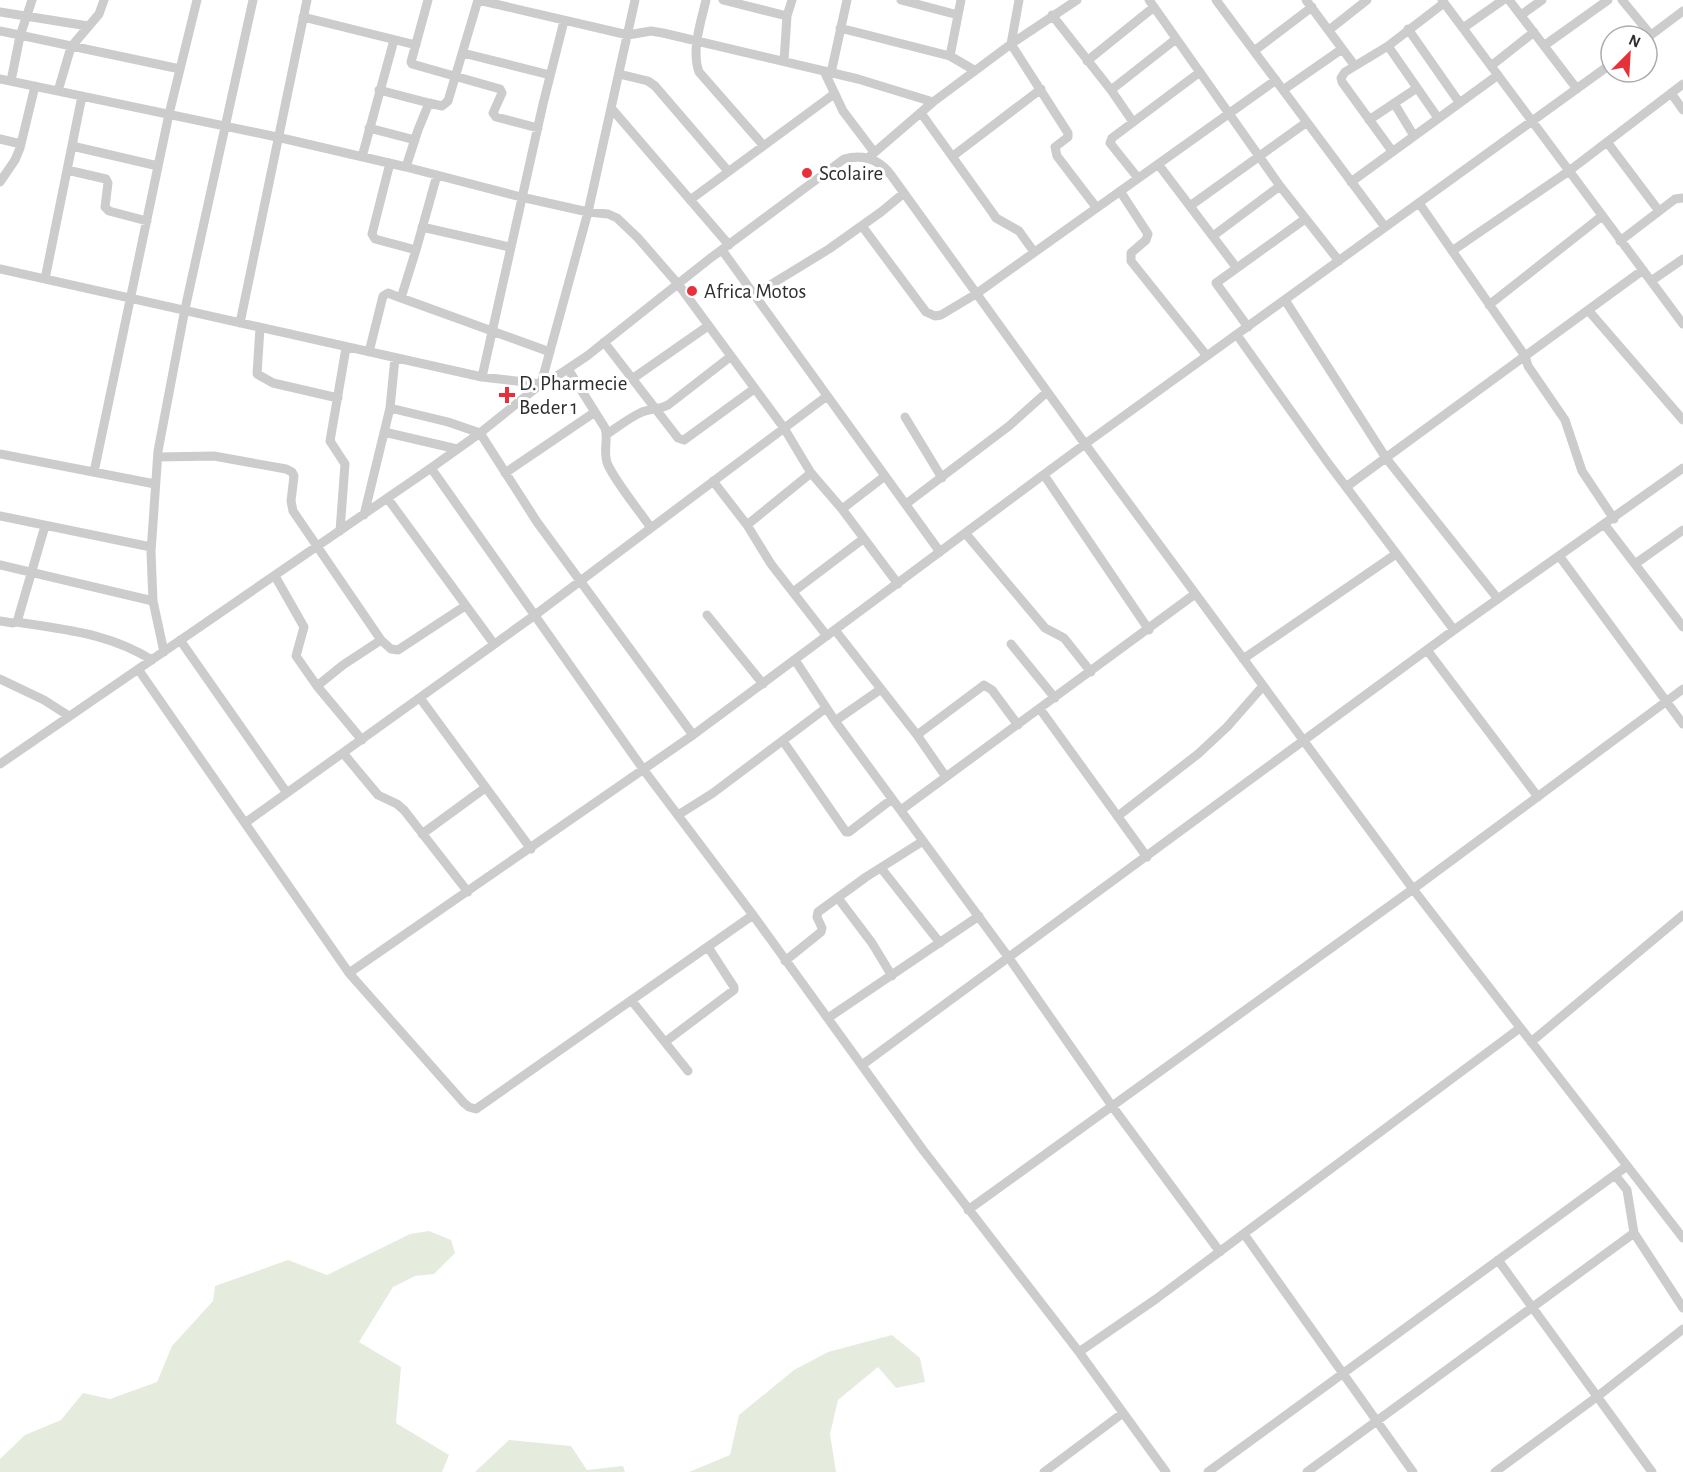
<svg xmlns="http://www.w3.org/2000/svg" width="1683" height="1472" viewBox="0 0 1683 1472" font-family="'Alegreya Sans',sans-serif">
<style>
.green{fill:#e5ecdd}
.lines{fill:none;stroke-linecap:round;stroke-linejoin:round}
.minor{stroke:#ccc;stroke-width:9}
.poi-dot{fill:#e6313b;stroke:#fff;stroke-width:2}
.labels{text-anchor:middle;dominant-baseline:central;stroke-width:6;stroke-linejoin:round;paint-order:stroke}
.poi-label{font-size:21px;fill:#2f2f2f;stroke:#fff;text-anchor:start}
</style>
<rect width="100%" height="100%" fill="#fff"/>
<path class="green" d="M429 1231 451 1240 455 1253 434 1274 415 1276 393 1287 359 1342 401 1367 396 1423 449 1455 442 1472H0V1459L25 1435 61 1420 83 1393 110 1399 157 1382 172 1346 213 1301 215 1286 288 1260 327 1275 410 1234Z
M892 1335 920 1358 925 1382 896 1388 878 1367 838 1400 830 1434 836 1472H689L730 1455 739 1415 794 1370 828 1352Z
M509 1440 571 1446 587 1470 623 1466 625 1472H475Z"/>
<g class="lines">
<path class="minor" d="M428 0 411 62 412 64 500 89 502 93 493 113 496 117 538 128
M478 0 628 35 651 31 663 33 858 79 933 102
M706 0C701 22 691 50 699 72L763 145
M723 0 787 16
M901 0 958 15
M1077 0 1011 44 1068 133V137L1055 147 1057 156 1096 207
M1149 0 1280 186 1339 261
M1216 0 1385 227
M1306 0 1355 66
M1442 0 1683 324
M1509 0 1577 89
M1622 0 1651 35
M0 12 88 26
M1052 15 1111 90 1133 122
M1521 15 1542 0
M303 17 416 45
M840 28 950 56 974 70
M1463 28 1503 0
M1408 29 1459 102
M1329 30 1367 0
M0 31 180 69
M1647 38 1683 11
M1545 45 1608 0
M1388 46 1438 118
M1254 51 1312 7
M463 53 550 75
M950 56 961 0
M784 61 787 16 792 0
M1087 61 1154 7
M1491 66 1534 32
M824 71 843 111 874 152
M831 73 847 0
M619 74 648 81 655 86 728 171
M0 79 277 137 406 167 521 197 588 212 608 214 617 218 638 238 678 284 784 428 811 473 842 509 898 584
M11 81 20 36 32 0
M379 90 429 103 418 130 406 167
M1111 90 1176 39
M1283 90 1342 49
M58 91 71 47 99 14 104 0
M1671 93 1683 110
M429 103 442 106 448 101 478 0
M1394 103 1414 136
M612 109 729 245
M921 113 992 212 996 218 1019 231 1034 252
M1369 120 1417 88
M369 128 415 140
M0 139 21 144
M1607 142 1659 211
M72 146 158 166
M1392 151 1342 82 1341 78 1345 72 1388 46 1444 3
M953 156 1041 89
M362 157 394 40
M868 158 933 102 1011 44 1019 0
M1158 164 1236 267
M67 170 106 179 108 183 105 207 109 211 147 221
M1138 178 1110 143 1112 138 1200 72
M0 182 15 160 20 148 35 86
M1351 182 1498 75
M1120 191 1148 234 1146 240 1131 253V261L1207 356
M690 200 834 94
M1190 206 1307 122
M862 226 926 312 935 316 941 315 976 294 1276 80
M422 227 510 247
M1213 236 1280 186
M1620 241 1675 199 1683 198
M416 250 437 175
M722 250 940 552
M1452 251 1569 171 1683 84
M0 269 482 377 541 384 560 374 587 356 708 260 844 159C863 154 879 159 891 175L1085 444 1413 889 1683 1238
M45 279 82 96
M1651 281 1683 259
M754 295 829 249 881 212 904 193
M401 298 550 352
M1285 300 1386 458 1498 599
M1489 305 1602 216
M1588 310 1683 420
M240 323 307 0
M1248 327 1216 283 1305 219
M260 328 257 374 273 383 338 398
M1237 335 1328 463 1454 630
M604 342 678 438 684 440 754 389
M369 352 383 296 388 293 401 298 416 250 375 239 372 234 390 163
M568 369 605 428C609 440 602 452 608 465 617 484 638 509 651 528
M482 377 543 104 564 21
M632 379 708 326
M390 408 448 422 480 433 537 522 693 735
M905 417 942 478
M384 432 457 449
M607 434C618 427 629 418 640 413 650 408 659 410 668 405L730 357
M0 454 155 484
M158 457 214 456 286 469 292 472 294 476 291 501 293 511 381 640 391 649 398 650 465 606
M431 468 643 769 753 915 923 1150 1079 1352 1166 1472
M94 472 169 114 197 0
M505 473 595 412
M1044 475 1149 630
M713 481 747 525 771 564 827 636
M1346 487 1525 356 1419 203
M388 499 494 644
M906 504 1009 426 1047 392
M842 509 885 476
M364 515 390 408 395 358
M0 516 151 547
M1614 519 1582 471 1565 420 1528 366 1525 356 1643 270
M747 525 811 473
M1605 525 1683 627
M340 531 345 464 330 441 346 348
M966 534 1045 628 1064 638 1091 672
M1560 557 1683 724
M1635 564 1683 530
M0 565 153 601
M275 576 304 627 296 656 317 686
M793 592 863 539
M707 615 763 684
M0 621 13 623 17 622 45 526
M17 622C66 630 109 633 152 660
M835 630 917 735 946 777
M180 640 287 793
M1011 644 1055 698
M1427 650 1538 797
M164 652 153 601 151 552 158 451 185 309 253 0
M1243 659 1396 554
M795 660 835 721 1009 958 1112 1106 1220 1252
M138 669 349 973 693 735 1085 444 1611 64
M0 679 44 700 69 716
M420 698 531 849
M1040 709 1147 857
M835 721 881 689
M917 735 984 685 992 690 1018 725
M362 740 317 686 343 665 381 640
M783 741 846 832H849L892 799
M343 753 378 795 397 804 404 810 468 892
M0 764 431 468 480 433 541 384 588 212 635 0
M901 810 1195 594
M678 815 713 793 826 708
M1118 816 1198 754 1227 727 1263 686
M245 823 535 615 827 396
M422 834 485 788
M881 868 940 943
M838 898 872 943 892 976
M785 961 821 932 822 928 817 917 818 912 866 877 923 841
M349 973 464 1103 469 1107 476 1109 753 915
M632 1001 688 1071
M828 1018 979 916
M665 1042 734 990V987L708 947
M1531 1042 1683 915
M862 1065 1454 630 1683 468
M1615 1175 1627 1190 1634 1233 1683 1308
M968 1210 1413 889 1683 689
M1244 1234 1413 1472
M1498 1260 1652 1472
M1079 1352 1156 1299 1520 1028
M1044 1472 1123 1413
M1208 1472 1627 1166
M1307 1472 1634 1233
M1495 1472 1598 1396 1683 1329"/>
</g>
<g class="poi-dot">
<circle cx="807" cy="173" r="6"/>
<circle cx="692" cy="291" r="6"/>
<path d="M504 386h6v6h6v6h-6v6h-6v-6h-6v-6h6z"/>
</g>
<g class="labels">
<g class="poi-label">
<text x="819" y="173">Scolaire</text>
<text x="704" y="291">Africa Motos</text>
<text x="519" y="383">D. Pharmecie<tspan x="519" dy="24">Beder 1</tspan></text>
</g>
</g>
<g transform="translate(1629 54) rotate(24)"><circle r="28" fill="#ffffff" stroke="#acacac" stroke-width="1.5"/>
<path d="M0-4.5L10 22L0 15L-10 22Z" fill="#e6313b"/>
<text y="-9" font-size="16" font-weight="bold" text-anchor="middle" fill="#2f2f2f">N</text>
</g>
</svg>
